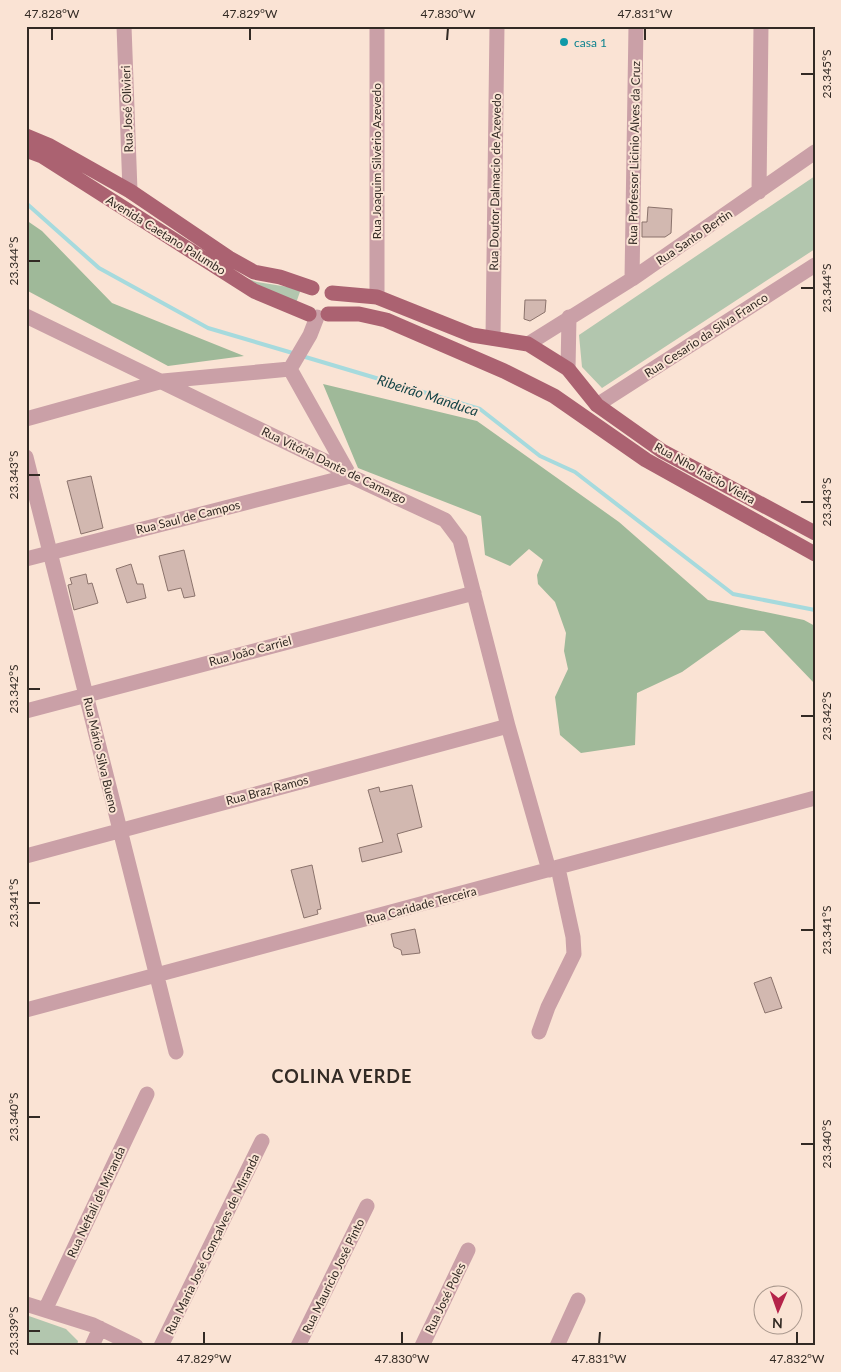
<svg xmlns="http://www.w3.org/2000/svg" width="841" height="1372" viewBox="0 0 841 1372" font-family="Lato,sans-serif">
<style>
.green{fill:#b2c6ae}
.forest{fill:#9fb999}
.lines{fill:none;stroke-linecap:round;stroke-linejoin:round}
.stream{stroke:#a6dadd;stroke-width:4}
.building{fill:#d2b8b0;stroke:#8b736c}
.minor{stroke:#caa0a7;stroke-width:15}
.primary{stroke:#ab6271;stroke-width:15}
.ticks{fill:none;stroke:#322a24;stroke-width:2}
.culture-dot{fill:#0f9aa8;stroke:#fae3d4;stroke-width:2}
.labels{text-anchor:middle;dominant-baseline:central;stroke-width:4;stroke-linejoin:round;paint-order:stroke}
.culture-label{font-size:12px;fill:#0d838f;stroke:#fae3d4;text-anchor:start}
.street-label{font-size:12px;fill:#322a24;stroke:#fae3d4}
.water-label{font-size:14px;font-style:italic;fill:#154447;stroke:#fae3d4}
.district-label{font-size:18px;font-weight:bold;letter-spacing:1px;fill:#322a24;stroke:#fae3d4}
.neatline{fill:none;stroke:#322a24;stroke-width:2}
.ticks-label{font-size:12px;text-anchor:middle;fill:#322a24}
</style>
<rect width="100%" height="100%" fill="#fae3d4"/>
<path class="green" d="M815 176V249L602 388 582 367 579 335Z
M246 278 257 282 301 289 296 303 260 288Z
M26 1315 66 1329 78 1341 77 1346H26Z"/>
<path class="forest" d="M26 220 42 231 112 303 244 356 168 366 26 290Z
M323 384 477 421 619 522 708 600 804 620 815 626V684L764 631 741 630 682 672 637 693 635 745 581 753 560 735 555 697 568 669 564 651 566 633 555 602 538 584 537 575 543 560 529 549 510 566 485 555 481 516 358 468Z"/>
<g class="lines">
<path class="stream" d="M26 203 99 268 208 328 296 354
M302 356 480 409 540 456 575 472 733 594 815 610"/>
</g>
<path class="building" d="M648 207 672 209 671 233 665 237H642V222H647Z
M525 300H546L545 312 530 321 524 319Z
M91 476 103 528 81 534 67 481Z
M184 550 195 596 184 598 181 588 168 591 159 556Z
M131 564 137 584H143L146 598 127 603 116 569Z
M86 574 88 584 92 583 98 603 74 610 68 585 72 584 70 578Z
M412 785 422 827 397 834 402 852 362 862 359 848 383 842 368 790 379 787 380 792Z
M312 865 321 909 317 910 318 914 304 918 291 870Z
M415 929 420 953 402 955 401 950 394 947 391 934Z
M771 977 782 1008 765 1013 754 983Z"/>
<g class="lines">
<path class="minor" d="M124 26 130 191
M759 192 761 26
M632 279 636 26
M377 297V26
M26 316 329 463 350 476 445 520 460 540 508 726 549 870
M493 338 497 26
M528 344 632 279 815 152
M290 369 310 335 317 317
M568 369 569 317
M597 405 815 265
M26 419 163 381 290 369
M26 457 176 1052
M26 559 350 476 290 369
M26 711 474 593
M26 856 508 726
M26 1010 815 798
M539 1032 548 1007 574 954 573 937 558 868
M26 1304 93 1325 136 1346
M45 1310 147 1094
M92 1346 100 1328
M161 1346 262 1141
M298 1346 367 1206
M422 1346 468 1250
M557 1346 578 1300"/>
<path class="primary" d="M26 136 50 146 130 191 229 258 254 272 280 277 312 288
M26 150 42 156 254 291 309 314
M332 293 377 297 472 335 528 344 568 369 597 405 662 451 815 533
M328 314H359L386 320 504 371 554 396 646 460 815 554"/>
</g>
<path class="ticks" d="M52 40V28M250 40V28M447 40 448 28M645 40V28M801 74H814M28 261H40M801 288H814M28 475H40M801 502H814M28 689H40M801 716H814M28 903H40M801 930H814M28 1117H40M801 1144H814M28 1331H40M204 1344V1332M402 1344V1332M599 1344 600 1332M797 1344V1332"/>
<circle class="culture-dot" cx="564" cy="42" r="5"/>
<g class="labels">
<g class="culture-label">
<text x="574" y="42">casa 1</text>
</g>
<g class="street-label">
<text transform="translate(127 109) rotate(-92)">Rua José Olivieri</text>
<text transform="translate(634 153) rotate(-89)">Rua Professor Licinio Alves da Cruz</text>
<text transform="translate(376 161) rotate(-90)">Rua Joaquim Silvério Azevedo</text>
<text transform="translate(495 182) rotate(-89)">Rua Doutor Dalmacio de Azevedo</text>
<text transform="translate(166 235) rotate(32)">Avenida Caetano Palumbo</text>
<text transform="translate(694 237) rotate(-34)">Rua Santo Bertin</text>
<text transform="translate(706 335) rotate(-33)">Rua Cesario da Silva Franco</text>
<text transform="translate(334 465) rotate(26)">Rua Vitória Dante de Camargo</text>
<text transform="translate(705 473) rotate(29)">Rua Nho Inácio Vieira</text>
<text transform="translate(188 517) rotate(-14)">Rua Saul de Campos</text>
<text transform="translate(250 651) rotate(-15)">Rua João Carriel</text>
<text transform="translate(101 755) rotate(77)">Rua Mário Silva Bueno</text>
<text transform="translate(267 790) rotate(-15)">Rua Braz Ramos</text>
<text transform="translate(421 905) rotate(-15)">Rua Caridade Terceira</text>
<text transform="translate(96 1202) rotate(-65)">Rua Neftali de Miranda</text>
<text transform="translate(212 1244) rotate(-64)">Rua Maria José Gonçalves de Miranda</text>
<text transform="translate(333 1276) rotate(-64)">Rua Mauricio José Pinto</text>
<text transform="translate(445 1298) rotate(-64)">Rua José Poles</text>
</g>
<g class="water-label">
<text transform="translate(428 395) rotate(18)">Ribeirão Manduca</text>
</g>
<g class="district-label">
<text x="342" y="1076">COLINA VERDE</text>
</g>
</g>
<rect width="841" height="1372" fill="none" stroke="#fae3d4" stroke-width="55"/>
<g transform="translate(778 1310) rotate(182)"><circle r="24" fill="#fae3d4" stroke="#aa998e"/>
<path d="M0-4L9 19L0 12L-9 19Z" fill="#b4234a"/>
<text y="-8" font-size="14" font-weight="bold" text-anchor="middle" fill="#322a24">N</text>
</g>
<rect x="28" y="28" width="786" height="1316" class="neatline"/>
<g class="ticks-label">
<text x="52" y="18">47.828°W</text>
<text x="250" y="18">47.829°W</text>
<text x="448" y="18">47.830°W</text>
<text x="645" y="18">47.831°W</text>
<text transform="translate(827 74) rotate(-90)" y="4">23.345°S</text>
<text transform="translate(14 261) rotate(-90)" y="4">23.344°S</text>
<text transform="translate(827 288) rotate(-90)" y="4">23.344°S</text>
<text transform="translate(14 475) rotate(-90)" y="4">23.343°S</text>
<text transform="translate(827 502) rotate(-90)" y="4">23.343°S</text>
<text transform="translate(14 689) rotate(-90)" y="4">23.342°S</text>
<text transform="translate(827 716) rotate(-90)" y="4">23.342°S</text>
<text transform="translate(14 903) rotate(-90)" y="4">23.341°S</text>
<text transform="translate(827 930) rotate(-90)" y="4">23.341°S</text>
<text transform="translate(14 1117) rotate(-90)" y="4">23.340°S</text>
<text transform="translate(827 1144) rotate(-90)" y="4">23.340°S</text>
<text transform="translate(14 1331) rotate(-90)" y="4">23.339°S</text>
<text x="204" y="1363">47.829°W</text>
<text x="402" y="1363">47.830°W</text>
<text x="599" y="1363">47.831°W</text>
<text x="797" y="1363">47.832°W</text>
</g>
</svg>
